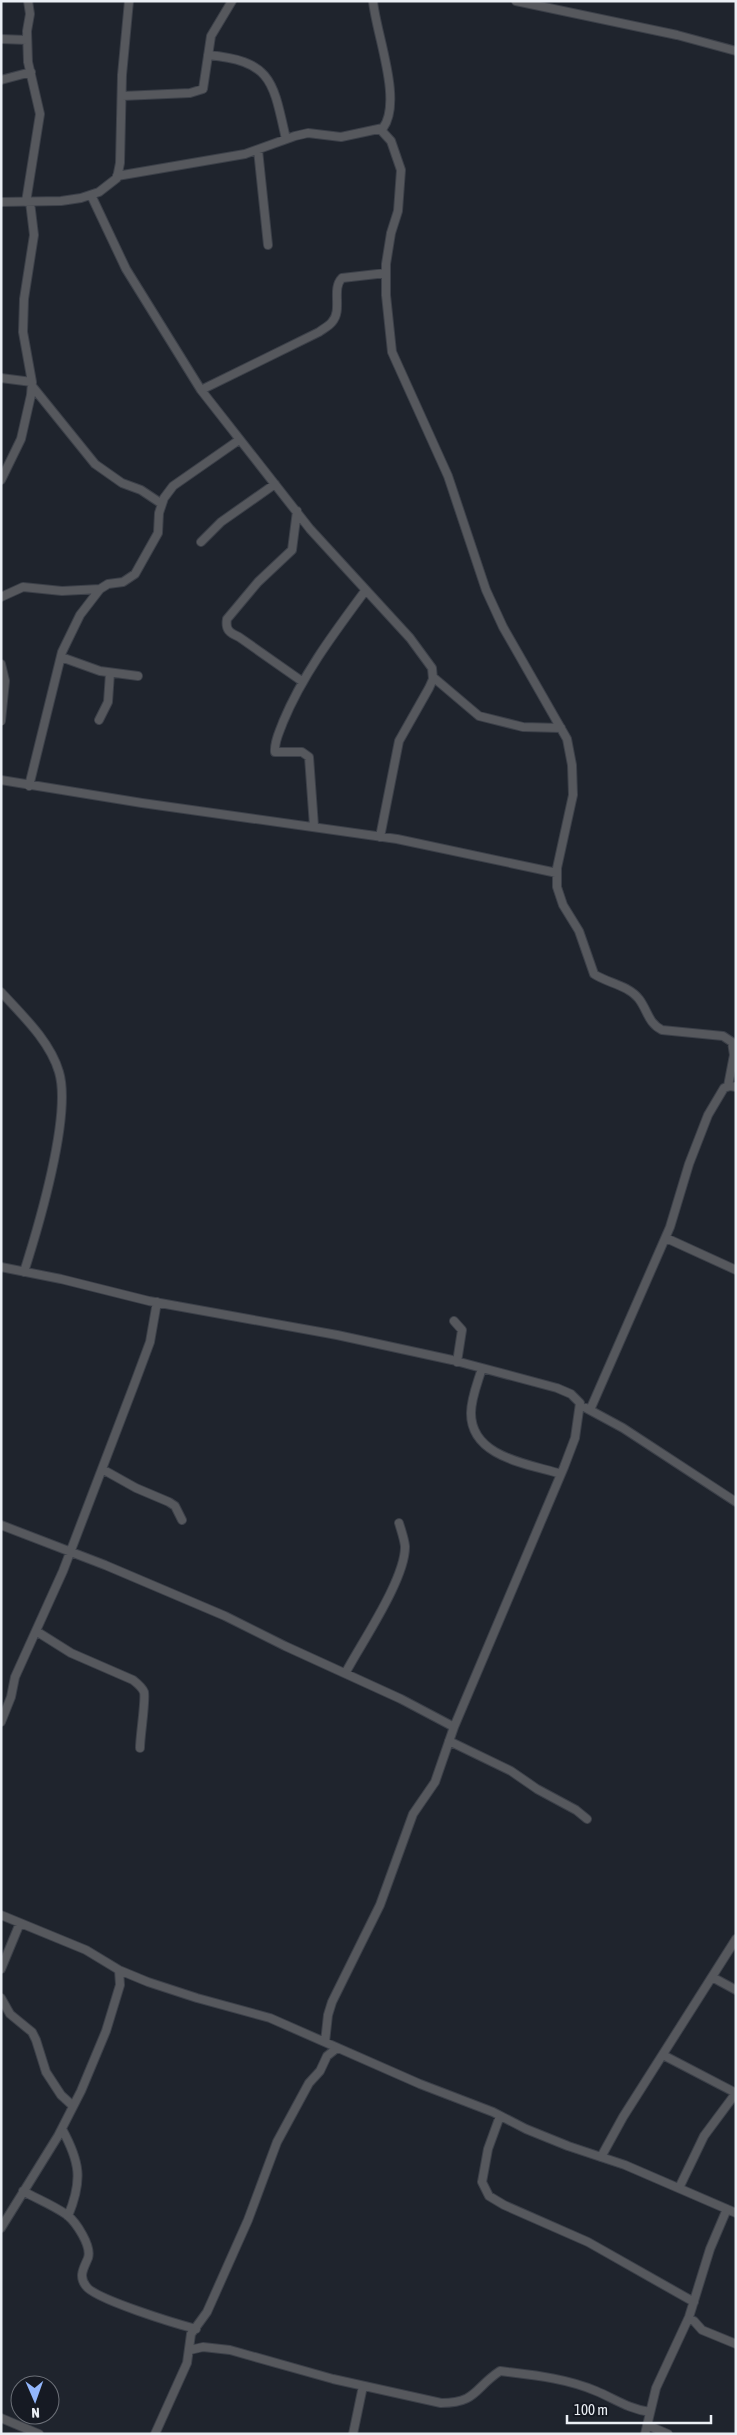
<svg xmlns="http://www.w3.org/2000/svg" width="737" height="2435" viewBox="0 0 737 2435" font-family="'Asap Condensed',sans-serif">
<style>
.lines{fill:none;stroke-linecap:round;stroke-linejoin:round}
.minor-casing{stroke:#3c4049;stroke-width:10}
.minor{stroke:#56585d;stroke-width:8}
</style>
<rect width="100%" height="100%" fill="#1f242d"/>
<g class="lines">
<g class="minor-casing">
<path id="minor" d="M516 1 677 35 736 51
M1 39 27 40
M208 55C272 61 273 81 286 139
M1 80 31 72
M122 96 190 93 203 89 211 36 232 1
M380 129 391 141 401 170 398 211 391 233 386 264V295L392 352 448 476 486 590 503 627 567 739 572 765 573 795 557 868V887L563 905 579 931 594 974C607 983 628 985 639 999 648 1011 648 1023 662 1030L723 1036 732 1042 734 1055 728 1086
M258 150 268 245
M117 176 245 154 295 136 308 133 341 137 383 128C403 101 376 34 373 1
M91 195 126 269 201 390 310 529 410 638 432 668 433 679 429 688 399 741 380 837
M1 202 61 201 81 198 99 192 117 178 120 163 122 75 129 1
M26 202 40 114 28 62 27 31 30 14 28 1
M1 378 32 382
M32 386 95 464 122 483 141 490 162 504
M201 390 319 332C323 329 329 326 332 322 343 310 331 289 342 278L386 273
M1 480 21 439 31 395 32 382 23 332 24 299 34 235 30 202
M297 511 292 550 258 582 227 619C225 630 230 633 239 637L303 682
M201 542 221 522 275 484
M1 597 23 587 62 591 100 589
M61 657 100 671 138 676
M1 664 5 681 1 721
M433 677 479 716 523 727 561 728
M99 720 108 702 110 673
M1 780 142 803 397 839 557 873
M29 786 62 652 80 615 100 589 108 584 123 582 135 574 158 533 159 513 164 498 173 486 239 440
M314 826 309 757 302 752H275C274 741 280 731 283 722 303 674 334 633 365 591
M1 992C22 1015 50 1041 59 1072 72 1115 38 1228 24 1272
M666 1238 736 1270
M1 1267 61 1279 149 1301 337 1335 452 1360 557 1388 571 1394 580 1403 575 1438 564 1467 454 1727 435 1782 413 1814 380 1905 332 2002 328 2015 325 2042
M454 1321 462 1330 457 1362
M482 1368C478 1382 471 1398 471 1413 471 1458 530 1464 561 1474
M586 1408 623 1428 736 1502
M590 1410 670 1227 689 1164 708 1115 724 1088 730 1086 736 1087
M102 1469 136 1488 169 1502 175 1506 182 1520
M1 1525 105 1565 225 1616 285 1646 401 1699 454 1727
M36 1631 71 1653 133 1680C138 1684 142 1687 144 1692 146 1700 140 1736 140 1748
M346 1672C362 1642 406 1578 405 1546 404 1538 401 1530 399 1523
M1 1722 11 1697 15 1677 63 1571 134 1385 150 1342 157 1302
M449 1741 511 1771 537 1789 576 1810 587 1819
M1 1915 86 1950 119 1970 148 1982 197 1998 270 2018 420 2084 493 2112 526 2129 568 2146 625 2165 736 2213
M1 1969 20 1923
M712 1977 736 1990
M1 1998 10 2014 32 2032 36 2040 46 2072 61 2095 73 2106
M663 2055 736 2093
M500 2116 488 2149 482 2182 489 2196 504 2205 588 2242 694 2302
M62 2129C80 2162 83 2180 68 2216
M601 2157 623 2117 736 1939
M679 2188 704 2136 736 2093
M23 2191C37 2199 53 2205 67 2215 76 2222 92 2246 88 2258 84 2268 78 2276 86 2286 94 2299 177 2324 196 2329
M1 2228 58 2136 81 2091 106 2031 120 1985 119 1970
M688 2319 694 2321 702 2330 736 2344
M190 2350 203 2347 230 2350 333 2379 441 2403C477 2403 474 2388 500 2371 532 2375 566 2378 596 2391 615 2399 629 2409 650 2412
M1 2418 39 2434
M647 2425 668 2434
M155 2434 187 2363 191 2334 207 2312 248 2220 277 2142 309 2083 320 2071 327 2056 337 2048
M353 2434 363 2386
M645 2434 656 2388 689 2317 710 2249 727 2209"/>
</g>
<use href="#minor" class="minor"/>
</g>
<rect width="737" height="2435" fill="none" stroke="#ebeff5" stroke-width="5"/>
<g transform="translate(35 2400) rotate(178)"><circle r="24" fill="#161a23" stroke="#6b6f77"/>
<path d="M0-4L9 19L0 12L-9 19Z" fill="#93b7fd"/>
<text y="-8" font-size="14" font-weight="bold" text-anchor="middle" fill="#ebeff5">N</text>
</g>
<path d="M567 2415v8h144v-8" fill="none" stroke="#ebeff5" stroke-width="2.5"/>
<text x="574" y="2415" font-size="15" fill="#ebeff5" stroke="#161a23" stroke-width="4" paint-order="stroke">100 m</text>
</svg>
